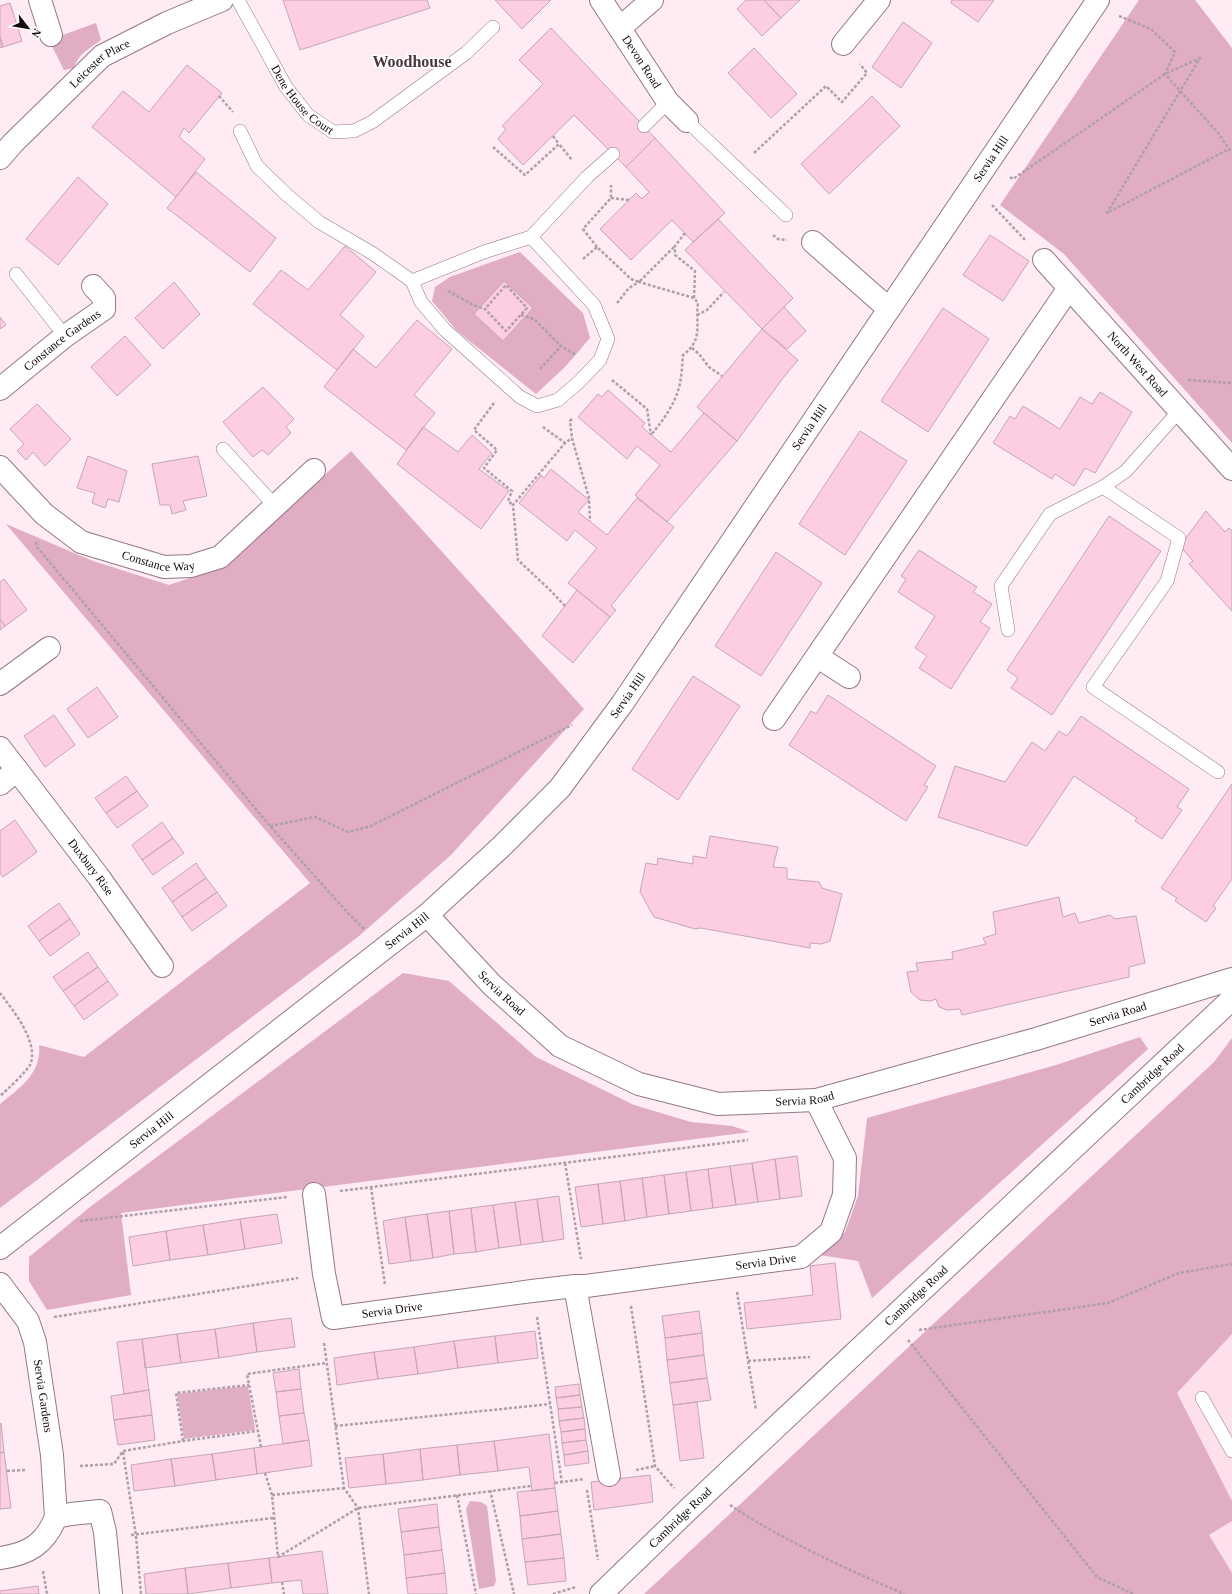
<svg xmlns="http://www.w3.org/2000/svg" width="1232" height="1594" viewBox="0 0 1232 1594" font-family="'Times New Roman',serif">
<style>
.built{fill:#fedfec}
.green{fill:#e0adc4}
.building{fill:#fdcde2;stroke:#c5a7b4}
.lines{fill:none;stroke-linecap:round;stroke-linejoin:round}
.service-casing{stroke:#947885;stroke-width:14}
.minor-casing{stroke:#947885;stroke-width:24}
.tertiary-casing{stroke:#947885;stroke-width:24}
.path{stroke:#af9fa6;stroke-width:2.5;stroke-dasharray:3 2;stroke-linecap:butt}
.service{stroke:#fff;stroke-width:13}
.minor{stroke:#fff;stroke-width:22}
.tertiary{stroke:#fff;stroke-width:22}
.labels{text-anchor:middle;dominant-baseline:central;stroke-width:3.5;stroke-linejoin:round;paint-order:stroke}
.street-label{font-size:12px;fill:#13090e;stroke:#fff}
.district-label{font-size:16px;font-weight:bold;fill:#4d3540;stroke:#fff}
</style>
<rect width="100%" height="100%" fill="#feebf3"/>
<path class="built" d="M1232 1334V1501L1177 1393Z
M1232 1521V1573L1209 1535Z"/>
<path class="green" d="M1139 0H1195L1232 48V443L1064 254 1000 205Z
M96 23 101 40C90 48 78 54 74 68L64 70 49 40Z
M520 252 583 313 590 338 565 367 536 394 457 331 432 301 435 287 450 277Z
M351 451 584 709 451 855 359 936 0 1208V1104C20 1088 42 1073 39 1045L84 1057 310 883 6 524 93 561 169 585 223 567Z
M403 973 449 981 536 1057 634 1105 691 1122 732 1126 750 1132 121 1213 131 1295 47 1310 29 1281V1257L90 1207Z
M1140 1037 1148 1049 872 1298 858 1261 820 1255 845 1232 858 1196 867 1118 1056 1065Z
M1232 1038V1334L1177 1393 1232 1501V1521L1209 1535 1232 1573V1594H644L1214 1062Z
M248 1386 255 1430 184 1439 177 1394Z
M470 1501 481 1502 487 1506 496 1581 494 1586 479 1589 466 1509Z"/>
<path class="building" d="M283 0H427L430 8 300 50Z
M495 0H551L522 29Z
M746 0H764L781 18 762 36 737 9Z
M764 0H800L781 18Z
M952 0H994L978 22 951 3Z
M10 3 22 41 3 47 0 37V6Z
M903 22 932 43 901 88 872 67Z
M551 28 655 138 626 167 574 115 523 165 498 139 506 129 502 126 543 84 519 60Z
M0 37 3 47 0 48Z
M754 48 797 94 771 118 728 73Z
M187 65 222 93 189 133 184 128 179 137 205 159 176 197 92 127 123 91 149 112Z
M872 96 900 126 829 194 801 164Z
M655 138 725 213 693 242 672 220 631 260 600 229 636 193 642 199 649 192 626 167Z
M196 172 276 238 250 272 167 208Z
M78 177 108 204 58 265 26 239Z
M718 219 793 298 762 329 685 250Z
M990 235 1029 261 1003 301 963 275Z
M345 246 376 272 340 315 364 336 337 370 253 304 281 270 308 290Z
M504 281 533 308 503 341 474 314Z
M174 282 200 314 163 349 135 318Z
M784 307 806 331 787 349 762 329Z
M943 308 989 339 928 432 881 401Z
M0 317 6 325 0 329Z
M417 320 452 349 414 395 435 413 406 450 324 387 353 349 376 368Z
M762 329 798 360 783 378 737 441 697 407Z
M125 336 151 365 117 396 91 367Z
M263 387 294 419 286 427 291 433 268 455 262 450 253 457 223 422Z
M608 390 645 423 642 427 671 452 704 413 737 441 667 522 635 495 660 465 637 446 627 459 578 417 598 394 602 397Z
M1100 392 1132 412 1095 473 1085 468 1074 486 1055 474 1052 479 993 443 1010 416 1015 419 1023 406 1060 429 1080 397 1092 404Z
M37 404 71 439 45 466 33 452 26 460 17 451 24 444 10 429Z
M423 427 458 452 472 435 492 453 479 469 509 491 481 529 397 464Z
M860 431 907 461 845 555 799 524Z
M88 456 127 471 119 502 108 499 105 508 92 503 95 493 77 488Z
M198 456 207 496 183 501 186 510 172 514 170 505H160L152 464Z
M551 469 589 500 578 512 607 535 637 498 674 527 611 606 616 610 610 617 568 583 597 548 575 530 567 541 519 503 541 475 544 478Z
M1206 511 1225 532 1229 528 1232 531V611L1189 564 1193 561 1180 546Z
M1109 516 1161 551 1052 715 1011 688 1018 678 1007 670Z
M919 550 977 587 973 592 992 604 980 622 990 628 951 689 919 668 927 656 915 648 935 616 898 592 906 579 901 576Z
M776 552 822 583 761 676 715 646Z
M4 579 27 610 5 626 0 619V582Z
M577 590 610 617 573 663 542 636Z
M0 619 5 626 0 630Z
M693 676 740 706 678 800 632 769Z
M97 687 118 717 88 738 67 709Z
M828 695 936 766 924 785 928 787 906 821 789 745 811 711 816 714Z
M54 715 75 745 45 767 24 736Z
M1081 716 1189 789 1177 807 1182 810 1162 839 1135 821 1137 818 1074 776 1027 846 938 817 955 766 1005 782 1032 742 1045 751 1059 731 1067 736Z
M126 776 137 791 106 813 95 798Z
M1232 784V879L1213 906 1216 908 1206 922 1175 901 1177 898 1161 888Z
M137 791 148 806 117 828 106 813Z
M15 820 37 852 3 877 0 873V831Z
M162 822 173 838 142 860 132 845Z
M710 836 778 847 773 867 787 868V879L819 882 822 888 842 894 830 941 821 944 810 943V948L701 928 695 929 654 917 640 892 646 863 657 865 658 858 693 864V856L706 858Z
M173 838 184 853 153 875 142 860Z
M196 863 206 878 172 902 162 888Z
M206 878 217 892 182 917 172 902Z
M217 892 227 906 192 931 182 917Z
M1059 897 1063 917 1075 913 1079 923 1110 915 1115 919 1136 916 1145 963 1129 967V977L962 1015 960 1009 947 1010 939 1007 936 999 930 1001 920 1000 911 992 907 972 918 971 916 963 953 959 952 952 986 944 983 938 996 934 993 912Z
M59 903 70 919 39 941 28 926Z
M70 919 80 934 50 956 39 941Z
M88 952 98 967 63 991 53 977Z
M98 967 108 981 74 1006 63 991Z
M108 981 118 995 84 1020 74 1006Z
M797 1156 802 1196 780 1199 775 1159Z
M775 1159 780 1199 758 1202 752 1163Z
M752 1163 758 1202 736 1205 730 1166Z
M730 1166 736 1205 713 1208 708 1169Z
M708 1169 713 1208 691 1211 686 1172Z
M686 1172 691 1211 669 1214 664 1175Z
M664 1175 669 1214 647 1217 642 1178Z
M642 1178 647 1217 625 1221 620 1181Z
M620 1181 625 1221 603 1224 598 1184Z
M598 1184 603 1224 581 1227 575 1187Z
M559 1196 564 1239 543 1242 537 1199Z
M537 1199 543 1242 521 1245 515 1202Z
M515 1202 521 1245 499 1248 493 1205Z
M493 1205 499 1248 476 1252 471 1208Z
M471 1208 476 1252 454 1254 449 1211Z
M449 1211 454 1254 433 1258 427 1214Z
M277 1214 282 1243 245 1249 240 1219Z
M427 1214 433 1258 411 1261 405 1217Z
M405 1217 411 1261 389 1264 383 1221Z
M240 1219 245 1249 208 1255 203 1225Z
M203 1225 208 1255 170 1260 166 1231Z
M166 1231 170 1260 133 1266 129 1237Z
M835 1263 841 1319 747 1329 744 1303 813 1295 810 1266Z
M699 1311 702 1333 665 1338 662 1316Z
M291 1318 295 1347 257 1352 253 1323Z
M253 1323 257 1352 219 1358 215 1329Z
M215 1329 219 1358 181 1363 177 1334Z
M535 1331 538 1358 498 1363 495 1336Z
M702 1333 704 1355 667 1360 665 1338Z
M177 1334 181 1363 145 1368 142 1339Z
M495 1336 498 1363 458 1368 454 1341Z
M142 1339 149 1390 124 1394 117 1342Z
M454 1341 458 1368 418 1374 414 1347Z
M414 1347 418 1374 378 1379 374 1352Z
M374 1352 378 1379 337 1385 334 1358Z
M704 1355 707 1378 670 1383 667 1360Z
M299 1369 301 1389 276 1392 273 1373Z
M707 1378 711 1400 673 1405 670 1383Z
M579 1384 580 1395 556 1398 555 1387Z
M301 1389 304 1413 279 1416 276 1392Z
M149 1390 152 1415 114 1420 111 1396Z
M580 1395 582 1407 558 1409 556 1398Z
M697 1402 704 1458 680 1461 673 1405Z
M582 1407 584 1418 559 1421 558 1409Z
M304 1413 309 1440 283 1444 279 1416Z
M152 1415 155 1440 118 1445 114 1420Z
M584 1418 585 1429 561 1432 559 1421Z
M1 1423 4 1452 0 1453V1424Z
M585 1429 586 1440 562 1443 561 1432Z
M549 1434 555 1488 532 1491 529 1467 498 1471 494 1441Z
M309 1440 312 1466 257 1474 254 1448Z
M586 1440 588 1451 564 1455 562 1443Z
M494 1441 498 1471 460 1475 457 1445Z
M457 1445 460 1475 423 1480 420 1449Z
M254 1448 257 1474 216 1480 212 1454Z
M420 1449 423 1480 386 1484 383 1454Z
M588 1451 589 1463 565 1466 564 1455Z
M4 1452 11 1508 0 1509V1453Z
M212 1454 216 1480 175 1486 171 1459Z
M383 1454 386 1484 349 1488 345 1458Z
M171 1459 175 1486 134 1491 131 1465Z
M650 1475 653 1502 594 1510 591 1482Z
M555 1488 558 1511 520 1516 517 1492Z
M437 1504 439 1527 401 1532 398 1509Z
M558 1511 561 1534 522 1539 520 1516Z
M439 1527 442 1550 404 1555 401 1532Z
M561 1534 564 1558 525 1562 522 1539Z
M442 1550 445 1573 406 1578 404 1555Z
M322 1551 328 1594H303L301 1580 272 1583 269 1558Z
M269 1558 272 1583 231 1588 228 1563Z
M564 1558 566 1581 528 1585 525 1562Z
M228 1563 231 1588 188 1594 185 1568Z
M185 1568 188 1594H146L144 1574Z
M445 1573 447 1594H408L406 1578Z
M38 1586 39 1594H0V1591Z"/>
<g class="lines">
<g class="service-casing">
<g id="service">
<path id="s1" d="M238 0 286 87 308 115 333 132 354 131 372 122 466 53 493 27"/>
<path d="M687 121 786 215"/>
<path d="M644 126 668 102"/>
<path d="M240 131 257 166 287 195 319 222 372 253 412 281 421 302 445 330 520 397 537 406 558 400 579 382 600 360 608 339 594 305 531 237"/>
<path d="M16 274 65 336"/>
<path d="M412 281 484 252 531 237 587 177 613 154"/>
<path d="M223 449 275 506"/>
<path d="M1103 487 1179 538 1167 581 1093 687 1218 772"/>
<path d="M1008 630 1001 586 1050 514 1103 487 1126 471 1179 411"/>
<path d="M1202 1398 1232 1451"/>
</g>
</g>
<g class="minor-casing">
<g id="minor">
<path d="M40 0 51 35"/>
<path id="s2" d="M601 0 668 102 687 121"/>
<path d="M621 27 652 0"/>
<path d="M843 44 879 0"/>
<path id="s3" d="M0 158 13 143 102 56 167 23 222 0"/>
<path d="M813 242 889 309"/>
<path id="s4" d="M1044 260 1232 469"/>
<path id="s5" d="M0 389 65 336 104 309V298L93 286"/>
<path id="s6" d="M0 467 44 514 81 542 164 567 191 566 220 557 314 470"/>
<path d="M818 657 849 677"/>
<path d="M0 684 49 648"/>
<path d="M774 719 1069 288"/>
<path d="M0 748 17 770"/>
<path id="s7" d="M0 784 17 770 98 876 162 966"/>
<path id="s8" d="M427 915 492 985 560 1046 639 1084 718 1104 816 1100 1036 1039 1232 979"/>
<path id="s9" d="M314 1194 324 1274 333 1318 532 1291 575 1286H586L801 1257 831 1232 844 1195 845 1158 816 1100"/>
<path id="s10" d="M0 1284 28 1321 35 1342 52 1455 56 1517 71 1514 100 1511 105 1532 111 1594"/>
<path d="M575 1286 609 1475"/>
<path d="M0 1558C29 1554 45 1544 56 1517"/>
</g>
</g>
<g class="tertiary-casing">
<g id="tertiary">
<path id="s11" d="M0 1248 427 915 502 846 560 788 622 704 1098 0"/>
<path id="s12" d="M601 1594 691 1507 1232 999"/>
</g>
</g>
<path class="path" d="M1119 16 1151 29 1175 52 1165 74 1218 133 1232 153
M219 96 233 112
M553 136 559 144
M493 147 525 175 559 144 572 160
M754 153 826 86 842 102 867 73 860 64
M1010 177 1013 179 1165 74 1200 58 1107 213 1229 149
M611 198 629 200
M992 205 1026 241
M685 233 675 246V255L695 271 694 298
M773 235 778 239 787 240
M597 247 583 229 611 198V185
M583 259 597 247 631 279 639 282 675 246
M448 291 473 305 485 309 506 331 527 308 506 285 485 309
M617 303 629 288 639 282 694 298 698 303C695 325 704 339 683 355 682 364 682 374 680 383 676 403 664 419 651 435
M521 315 534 319 561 346 576 355
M697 315 707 310 724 292
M692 348 699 354 709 367 722 376
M540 369 561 346
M612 380 647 409 651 435
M1188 380 1232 383
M494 403 474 430 497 450 484 468 512 491 508 501 513 505
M572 419 570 421 572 438 589 498 590 521
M543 427 565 443
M36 542 37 547 270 826 347 912 365 930
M565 606 551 591 518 560 513 505 565 443 572 438
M270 826 315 817 348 832 371 826 572 725
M0 993C12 1009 40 1043 30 1065 27 1071 6 1091 0 1096
M565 1163 581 1259
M371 1187 385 1285
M340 1191 748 1140
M80 1221 287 1197
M737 1292 756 1410
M631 1306 655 1466 674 1488
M54 1317 298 1278
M537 1317 562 1483
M919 1330 1108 1303 1179 1273 1232 1264
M908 1340 1097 1577 1133 1594
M324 1343 344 1488 358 1508 369 1594
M748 1361 810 1357
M335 1426 550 1404
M183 1441 176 1393 249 1385
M261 1447 247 1374 326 1363
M123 1452 136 1536 141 1594
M80 1466 114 1464 123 1451 183 1441 257 1431
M636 1470 655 1466
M7 1471 26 1470
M265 1473 272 1495 278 1557 358 1508 531 1486
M555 1483 584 1479
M490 1490 514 1594
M587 1490 598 1560
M272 1495 344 1488
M457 1495 476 1594
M730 1505C784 1541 845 1568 904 1594
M131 1535 273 1518
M43 1571 47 1594
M282 1582 284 1594
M553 1594 576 1587"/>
<use href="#service" class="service"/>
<use href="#minor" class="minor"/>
<use href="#tertiary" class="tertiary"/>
</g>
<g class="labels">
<g class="street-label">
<text stroke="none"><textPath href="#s2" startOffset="74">Devon Road</textPath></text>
<text stroke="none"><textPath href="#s3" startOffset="138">Leicester Place</textPath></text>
<text stroke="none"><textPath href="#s1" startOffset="120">Dene House Court</textPath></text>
<text stroke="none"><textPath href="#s11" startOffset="1488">Servia Hill</textPath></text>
<text stroke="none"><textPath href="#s5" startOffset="79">Constance Gardens</textPath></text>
<text stroke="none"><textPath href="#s4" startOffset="140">North West Road</textPath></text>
<text stroke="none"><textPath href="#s11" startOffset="1164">Servia Hill</textPath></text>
<text stroke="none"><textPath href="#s6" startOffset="191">Constance Way</textPath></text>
<text stroke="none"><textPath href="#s11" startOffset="840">Servia Hill</textPath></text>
<text stroke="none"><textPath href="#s7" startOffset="144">Duxbury Rise</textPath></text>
<text stroke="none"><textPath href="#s11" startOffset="516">Servia Hill</textPath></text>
<text stroke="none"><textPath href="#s8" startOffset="108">Servia Road</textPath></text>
<text stroke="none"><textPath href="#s8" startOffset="768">Servia Road</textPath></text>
<text stroke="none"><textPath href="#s12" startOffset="758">Cambridge Road</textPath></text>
<text stroke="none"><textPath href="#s8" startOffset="443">Servia Road</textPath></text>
<text stroke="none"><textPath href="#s11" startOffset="192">Servia Hill</textPath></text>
<text stroke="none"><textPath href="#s9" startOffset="562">Servia Drive</textPath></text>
<text stroke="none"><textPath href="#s12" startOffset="434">Cambridge Road</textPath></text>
<text stroke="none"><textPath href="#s9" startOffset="185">Servia Drive</textPath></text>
<text stroke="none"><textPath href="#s10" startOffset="123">Servia Gardens</textPath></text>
<text stroke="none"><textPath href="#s12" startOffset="110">Cambridge Road</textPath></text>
</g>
<g class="district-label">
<text x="412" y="61">Woodhouse</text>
</g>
</g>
<g transform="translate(28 28) rotate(121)" stroke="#ffffff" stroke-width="3" paint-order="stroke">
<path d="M0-3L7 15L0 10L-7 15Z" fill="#13090e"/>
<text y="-6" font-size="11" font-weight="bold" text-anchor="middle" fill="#13090e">N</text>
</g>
</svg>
